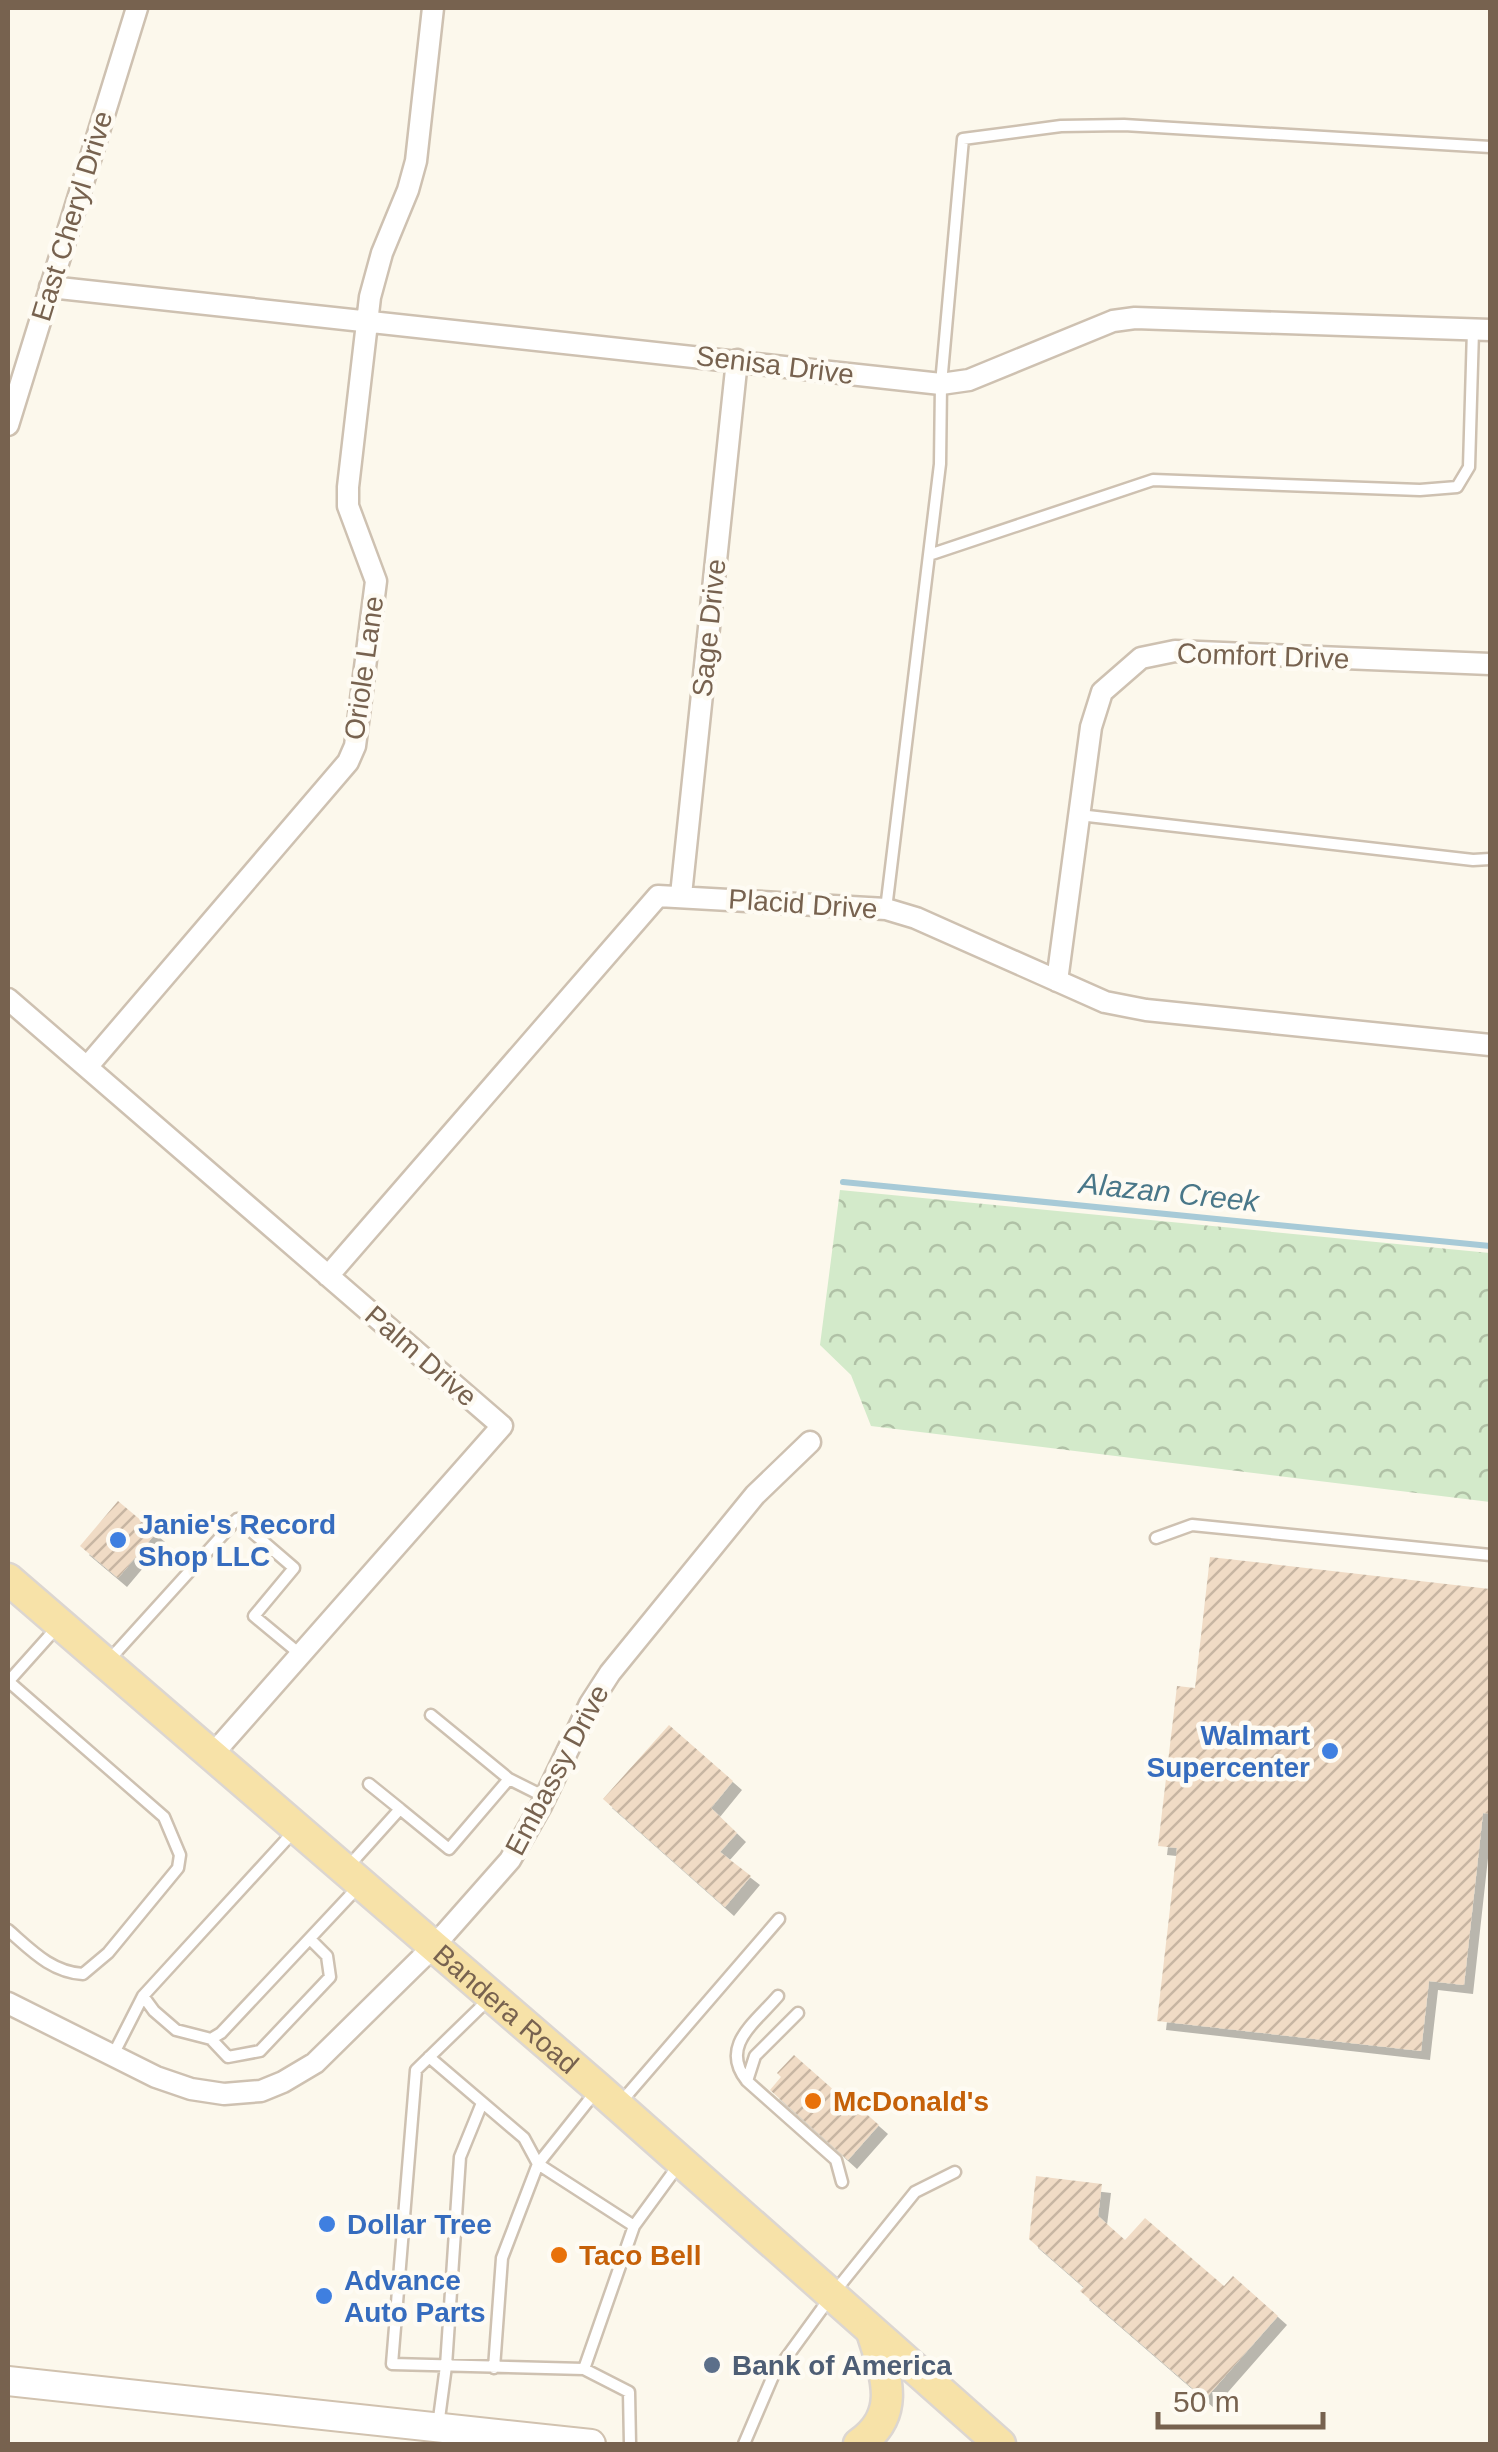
<svg xmlns="http://www.w3.org/2000/svg" width="1498" height="2452" viewBox="0 0 1498 2452" font-family="Arial,sans-serif">
<style>
.forest{fill:url(#forest-crowns)}
.lines{fill:none;stroke-linecap:round;stroke-linejoin:round}
.stream{stroke:#a7cad7;stroke-width:6}
.building{fill:url(#building-hatch);filter:url(#shadow)}
.lane-casing{stroke:#cec1b1;stroke-width:15}
.street-casing{stroke:#cec1b1;stroke-width:25}
.secondary-casing{stroke:#d1c2af;stroke-width:32}
.primary-casing{stroke:#dcd6d1;stroke-width:35}
.lane{stroke:#fff;stroke-width:10}
.street{stroke:#fff;stroke-width:20}
.secondary{stroke:#fff;stroke-width:28}
.primary{stroke:#f7e2a8;stroke-width:30}
.shop-dot{fill:#3f7fe0;stroke:#fefbf3;stroke-width:4}
.food-dot{fill:#e8710a;stroke:#fefbf3;stroke-width:4}
.service-dot{fill:#5c6f8a;stroke:#fefbf3;stroke-width:4}
.labels{text-anchor:middle;dominant-baseline:central;stroke-width:9;stroke-linejoin:round;paint-order:stroke}
.street-label{font-size:28px;fill:#77624f;stroke:#fefbf3}
.shop-label{font-size:28px;font-weight:bold;fill:#366cbe;stroke:#fefbf3;text-anchor:start}
.food-label{font-size:28px;font-weight:bold;fill:#c56008;stroke:#fefbf3;text-anchor:start}
.service-label{font-size:28px;font-weight:bold;fill:#4e5e75;stroke:#fefbf3;text-anchor:start}
.water-label{font-size:30px;font-style:italic;fill:#497789;stroke:#fefbf3}
</style>
<defs>
<pattern id="forest-crowns" width="20" height="18" patternUnits="userSpaceOnUse" patternTransform="scale(2.5)"><rect width="20" height="18" fill="#d3eaca"/><path d="M2 6a3 3 0 1 1 6 0M12 15a3 3 0 1 1 6 0" fill="none" stroke="#b0c1a6"/></pattern>
<pattern id="building-hatch" width="6" height="6" patternUnits="userSpaceOnUse" patternTransform="scale(2.5)"><rect width="6" height="6" fill="#f0dbc5"/><path d="M-1 1l2-2M0 6l6-6M5 7l2-2" fill="none" stroke="#c7b5a2"/></pattern>
<filter id="shadow"><feDropShadow dx="9" dy="9" stdDeviation="0" flood-color="#0004"/></filter>
</defs>
<rect width="100%" height="100%" fill="#fcf8ec"/>
<path class="forest" d="M840 1190 1490 1253V1502L871 1426 851 1375 820 1345Z"/>
<g class="lines">
<path class="stream" d="M843 1182 1490 1246"/>
</g>
<path class="building" d="M118 1501 156 1533 118 1578 80 1546Z
M1210 1557 1490 1589V1814L1483 1813 1464 1985 1429 1981 1421 2051 1157 2021 1177 1848 1158 1846 1177 1686 1195 1688Z
M669 1725 733 1781 711 1808 737 1833 720 1852 751 1876 725 1907 603 1799Z
M794 2055 861 2114 863 2111 879 2125 848 2160 770 2090 781 2077 777 2073Z
M1036 2176 1102 2184 1098 2216 1125 2240 1145 2218 1224 2286 1233 2276 1278 2316 1205 2399 1080 2291 1084 2287 1029 2239Z"/>
<g class="lines">
<g class="lane-casing">
<path id="lane" d="M929 555 1153 480 1420 490 1457 487 1469 467 1473 330
M1079 815 1473 860 1490 859
M886 909 940 464 941 384 963 139 1061 126 1124 125 1490 147
M1156 1538 1192 1525 1490 1555
M110 1659 237 1519 294 1568 254 1616 301 1655
M8 1681 164 1817 180 1855 178 1868 108 1953 83 1974C51 1972 31 1950 8 1930
M8 1682 59 1625
M509 1779 545 1797
M369 1784 400 1809
M346 1869 400 1809 449 1849 509 1779 431 1715
M143 1996 154 2011 176 2030 211 2039 228 2057 260 2051 330 1977 327 1956 310 1939
M491 1997 416 2070 392 2364 584 2369 629 2392 630 2444
M798 2013 755 2056 747 2081 836 2160 842 2182
M211 2039 221 2033 359 1886
M113 2055 143 1996 296 1829
M429 2057 524 2138 538 2164 502 2258 494 2368
M747 2081C719 2046 755 2023 778 1996
M597 2090 538 2164 634 2226
M621 2102 779 1919
M584 2369 634 2226 680 2163
M438 2426 446 2366 460 2157 482 2103
M744 2444 773 2376 832 2295 915 2192 955 2172"/>
</g>
<g class="street-casing">
<path id="street" d="M50 287 941 384 969 380 1113 321 1135 318 1490 330
M8 425 137 8
M681 895 737 360
M1057 981 1091 727 1102 692 1141 658 1175 651 1490 664
M8 999 502 1426 212 1755
M87 1067 348 762 355 746 376 581 348 506V487L370 297 382 253 408 190 416 161 433 8
M328 1276 658 896 886 909 916 918 1105 1002 1146 1010 1490 1045
M8 2003 156 2077 191 2089 224 2094 261 2091 283 2082 315 2063 434 1946 510 1860 541 1806 590 1704 610 1673 755 1495 810 1442"/>
</g>
<g class="secondary-casing">
<path id="secondary" d="M8 2381 591 2444"/>
</g>
<g class="primary-casing">
<g id="primary">
<path id="s1" d="M8 1579 598 2088 1000 2444"/>
<path d="M859 2444C902 2414 886 2376 872 2332"/>
</g>
</g>
<use href="#lane" class="lane"/>
<use href="#street" class="street"/>
<use href="#secondary" class="secondary"/>
<use href="#primary" class="primary"/>
</g>
<g class="shop-dot">
<circle cx="118" cy="1540" r="10"/>
<circle cx="1330" cy="1751" r="10"/>
<circle cx="327" cy="2224" r="10"/>
<circle cx="324" cy="2296" r="10"/>
</g>
<g class="food-dot">
<circle cx="813" cy="2101" r="10"/>
<circle cx="559" cy="2255" r="10"/>
</g>
<circle class="service-dot" cx="712" cy="2365" r="10"/>
<g class="labels">
<g class="street-label">
<text transform="translate(72 216) rotate(-73)">East Cheryl Drive</text>
<text transform="translate(775 365) rotate(7)">Senisa Drive</text>
<text transform="translate(709 628) rotate(-84)">Sage Drive</text>
<text transform="translate(1263 656) rotate(2)">Comfort Drive</text>
<text transform="translate(364 668) rotate(-82)">Oriole Lane</text>
<text transform="translate(803 904) rotate(4)">Placid Drive</text>
<text transform="translate(421 1356) rotate(41)">Palm Drive</text>
<text transform="translate(557 1770) rotate(-62)">Embassy Drive</text>
<text stroke="none"><textPath href="#s1" startOffset="658">Bandera Road</textPath></text>
</g>
<g class="shop-label">
<text x="138" y="1524">Janie's Record<tspan x="138" dy="32">Shop LLC</tspan></text>
<text x="1310" y="1735" text-anchor="end">Walmart<tspan x="1310" dy="32">Supercenter</tspan></text>
<text x="347" y="2224">Dollar Tree</text>
<text x="344" y="2280">Advance<tspan x="344" dy="32">Auto Parts</tspan></text>
</g>
<g class="food-label">
<text x="833" y="2101">McDonald's</text>
<text x="579" y="2255">Taco Bell</text>
</g>
<g class="service-label">
<text x="732" y="2365">Bank of America</text>
</g>
<g class="water-label">
<text transform="translate(1169 1192) rotate(6)">Alazan Creek</text>
</g>
</g>
<rect width="1498" height="2452" fill="none" stroke="#77624f" stroke-width="20"/>
<path d="M1158 2412v15h165v-15" fill="none" stroke="#77624f" stroke-width="5"/>
<text x="1173" y="2412" font-size="30" fill="#77624f" stroke="#fefbf3" stroke-width="8" paint-order="stroke">50 m</text>
</svg>
